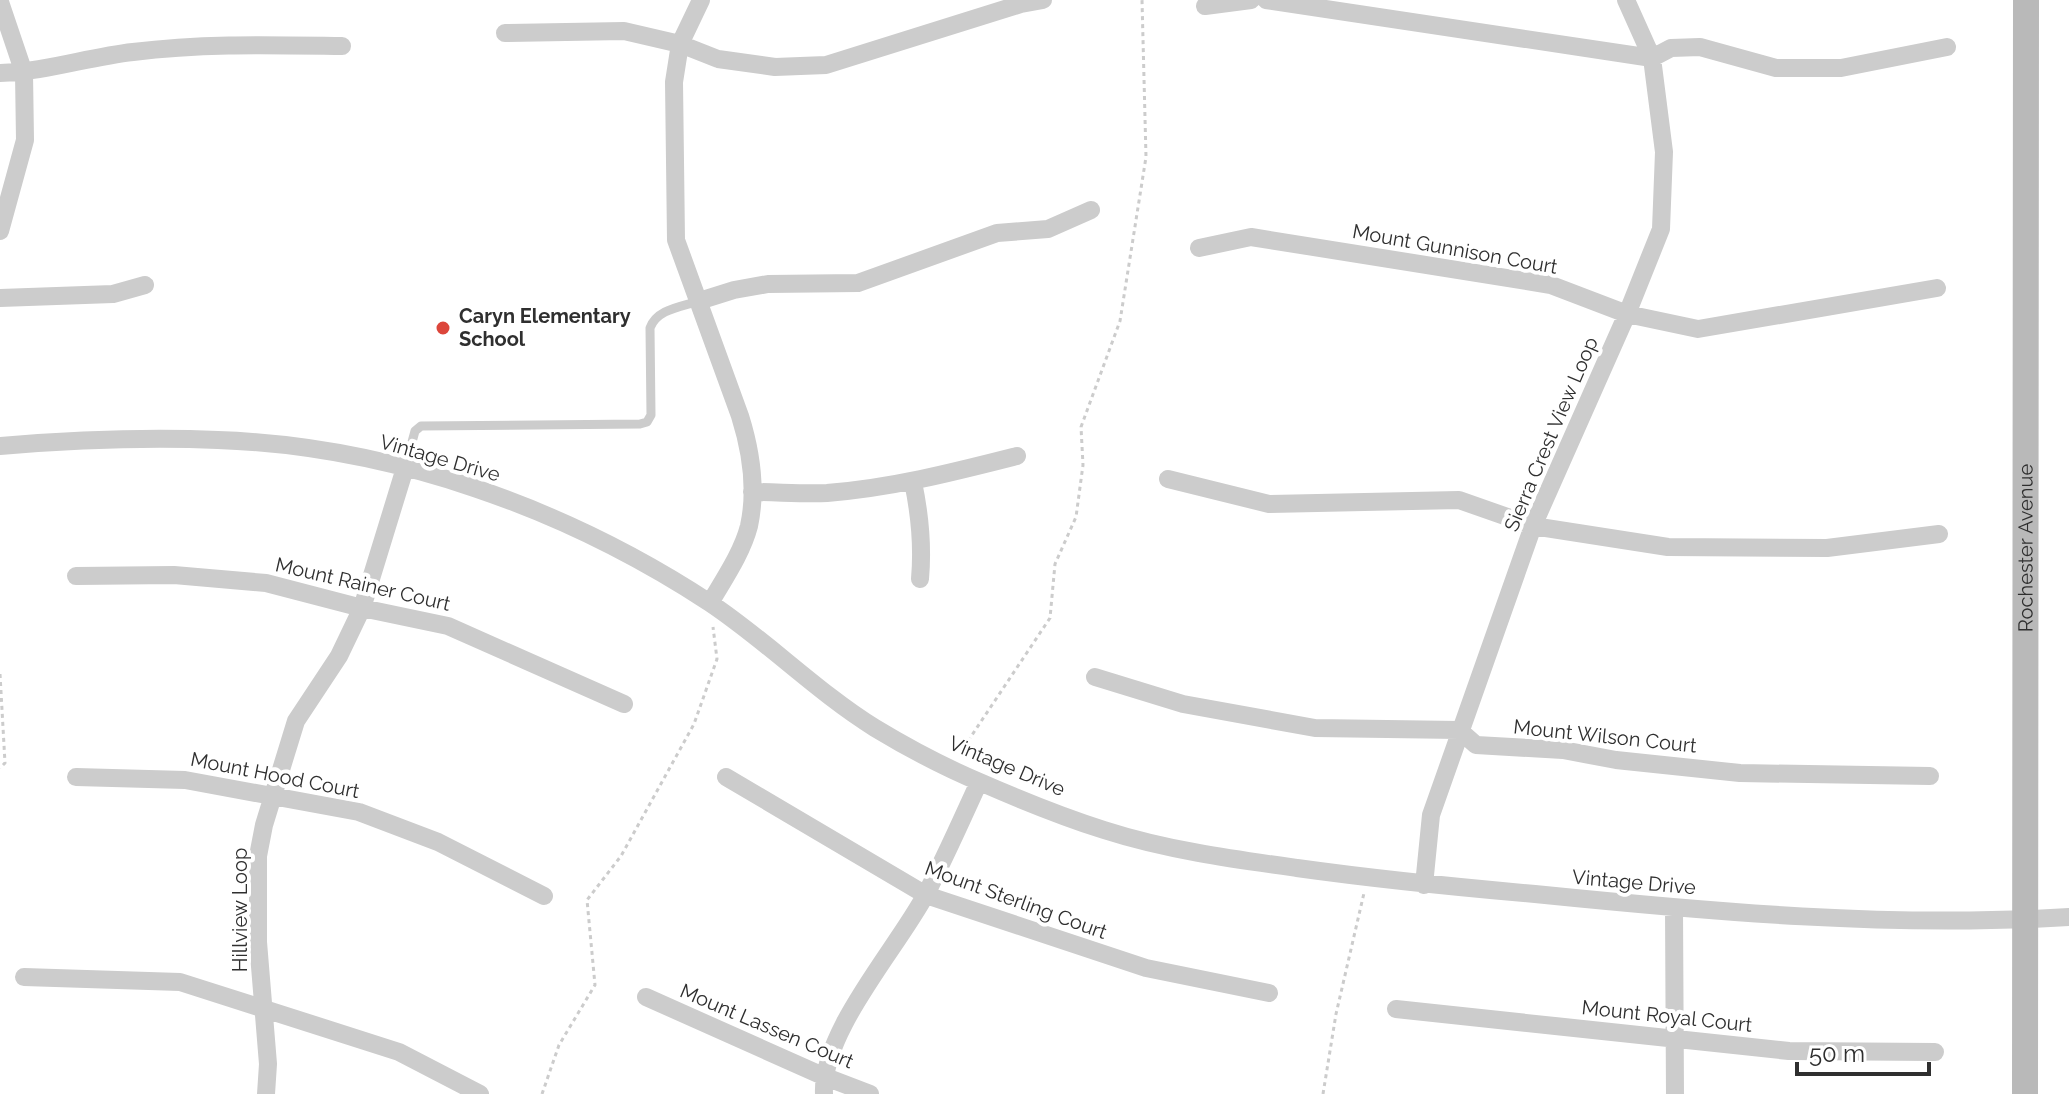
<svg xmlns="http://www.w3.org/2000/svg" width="2069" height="1094" viewBox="0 0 2069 1094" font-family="Raleway,sans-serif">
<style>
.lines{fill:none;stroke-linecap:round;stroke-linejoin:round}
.path{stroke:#ccc;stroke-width:3;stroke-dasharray:4 4;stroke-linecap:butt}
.lane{stroke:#ccc;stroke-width:9}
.street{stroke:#ccc;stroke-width:18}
.secondary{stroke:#b9b9b9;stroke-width:26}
.poi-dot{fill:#dc463b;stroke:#fff;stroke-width:3}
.labels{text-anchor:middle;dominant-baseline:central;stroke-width:8;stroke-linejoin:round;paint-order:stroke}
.street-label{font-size:20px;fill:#2f2f2f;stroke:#fff}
.poi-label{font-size:20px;font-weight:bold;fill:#2f2f2f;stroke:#fff;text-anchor:start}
</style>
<rect width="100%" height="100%" fill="#fff"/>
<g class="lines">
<path class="path" d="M0 674 5 763 0 768
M968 741 1050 618 1055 564 1076 517 1083 465 1081 427 1120 321 1146 157 1142 0
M542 1094 559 1045 595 985 587 900 621 856 694 724 717 659 713 627
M1323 1094 1336 1014 1364 893"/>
<path class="lane" d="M405 468 415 431 421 426 640 424 647 422 651 415 650 328C657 309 681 307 699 301"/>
<path class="street" d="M701 0 680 44 674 82 676 240 740 416C751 451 757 489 749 526 742 553 724 579 710 603
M1266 0 1652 58 1671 48 1700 47 1776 68H1841L1947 47
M0 2 24 73 25 140 0 231
M1205 6 1251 0
M505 33 624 31 680 44 718 59 775 67 826 65 1021 4 1043 0
M0 73C45 72 88 57 133 52 203 43 272 45 342 46
M1199 248 1251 237 1551 285 1627 314 1698 329 1937 288
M0 298 113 294 145 285
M699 301 734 290 768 284 858 283 997 233 1048 229 1091 210
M0 446C72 440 146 437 218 440 392 446 565 508 710 603 767 641 817 692 875 728 908 748 946 768 982 783 1021 800 1063 817 1104 830 1166 850 1232 859 1297 868 1376 879 1455 887 1535 894 1713 912 1891 928 2069 917
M1168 479 1269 504 1459 500 1533 526 1668 547 1827 548 1939 534
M913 482C920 515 923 545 920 579
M752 492C777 492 803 494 827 493 892 488 954 472 1017 456
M76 576 174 575 266 583 362 608 448 626 624 704
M1095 677 1183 704 1315 728 1459 730 1476 745 1563 750 1616 760 1740 773 1930 776
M76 777 185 780 359 812 438 842 544 896
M726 777 926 895 1146 968 1269 993
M1424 885 1431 815 1533 526 1627 314 1661 229 1664 152 1652 58 1626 0
M1674 909 1675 1094
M24 977 180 982 399 1052 480 1094
M646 997 823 1076 870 1094
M1396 1009 1789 1051 1935 1052
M266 1094 268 1064 258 942V856L264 825 296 721 339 656 362 608 405 468
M824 1094C821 1032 896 950 926 894 945 858 962 819 979 782"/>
<path class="secondary" id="s1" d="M2025 1094 2026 0"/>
</g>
<circle class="poi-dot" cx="443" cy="328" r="8"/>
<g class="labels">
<g class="street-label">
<text transform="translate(1455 249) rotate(10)">Mount Gunnison Court</text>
<text transform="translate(1551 434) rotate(-67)">Sierra Crest View Loop</text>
<text transform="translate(440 458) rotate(16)">Vintage Drive</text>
<text stroke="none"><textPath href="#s1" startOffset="546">Rochester Avenue</textPath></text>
<text transform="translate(363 584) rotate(13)">Mount Rainer Court</text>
<text transform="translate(1605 736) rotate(6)">Mount Wilson Court</text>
<text transform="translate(1007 766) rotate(23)">Vintage Drive</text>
<text transform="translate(275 775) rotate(11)">Mount Hood Court</text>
<text transform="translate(1634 882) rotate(5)">Vintage Drive</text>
<text transform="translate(1016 900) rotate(20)">Mount Sterling Court</text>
<text transform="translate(240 910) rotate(-90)">Hillview Loop</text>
<text transform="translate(1667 1016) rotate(6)">Mount Royal Court</text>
<text transform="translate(767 1026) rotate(23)">Mount Lassen Court</text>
</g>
<g class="poi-label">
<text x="459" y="316">Caryn Elementary<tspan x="459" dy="23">School</tspan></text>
</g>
</g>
<path d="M1797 1062v12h132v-12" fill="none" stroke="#2f2f2f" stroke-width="4"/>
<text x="1809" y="1062" font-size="24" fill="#2f2f2f" stroke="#ffffff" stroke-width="6" paint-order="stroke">50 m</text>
</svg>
